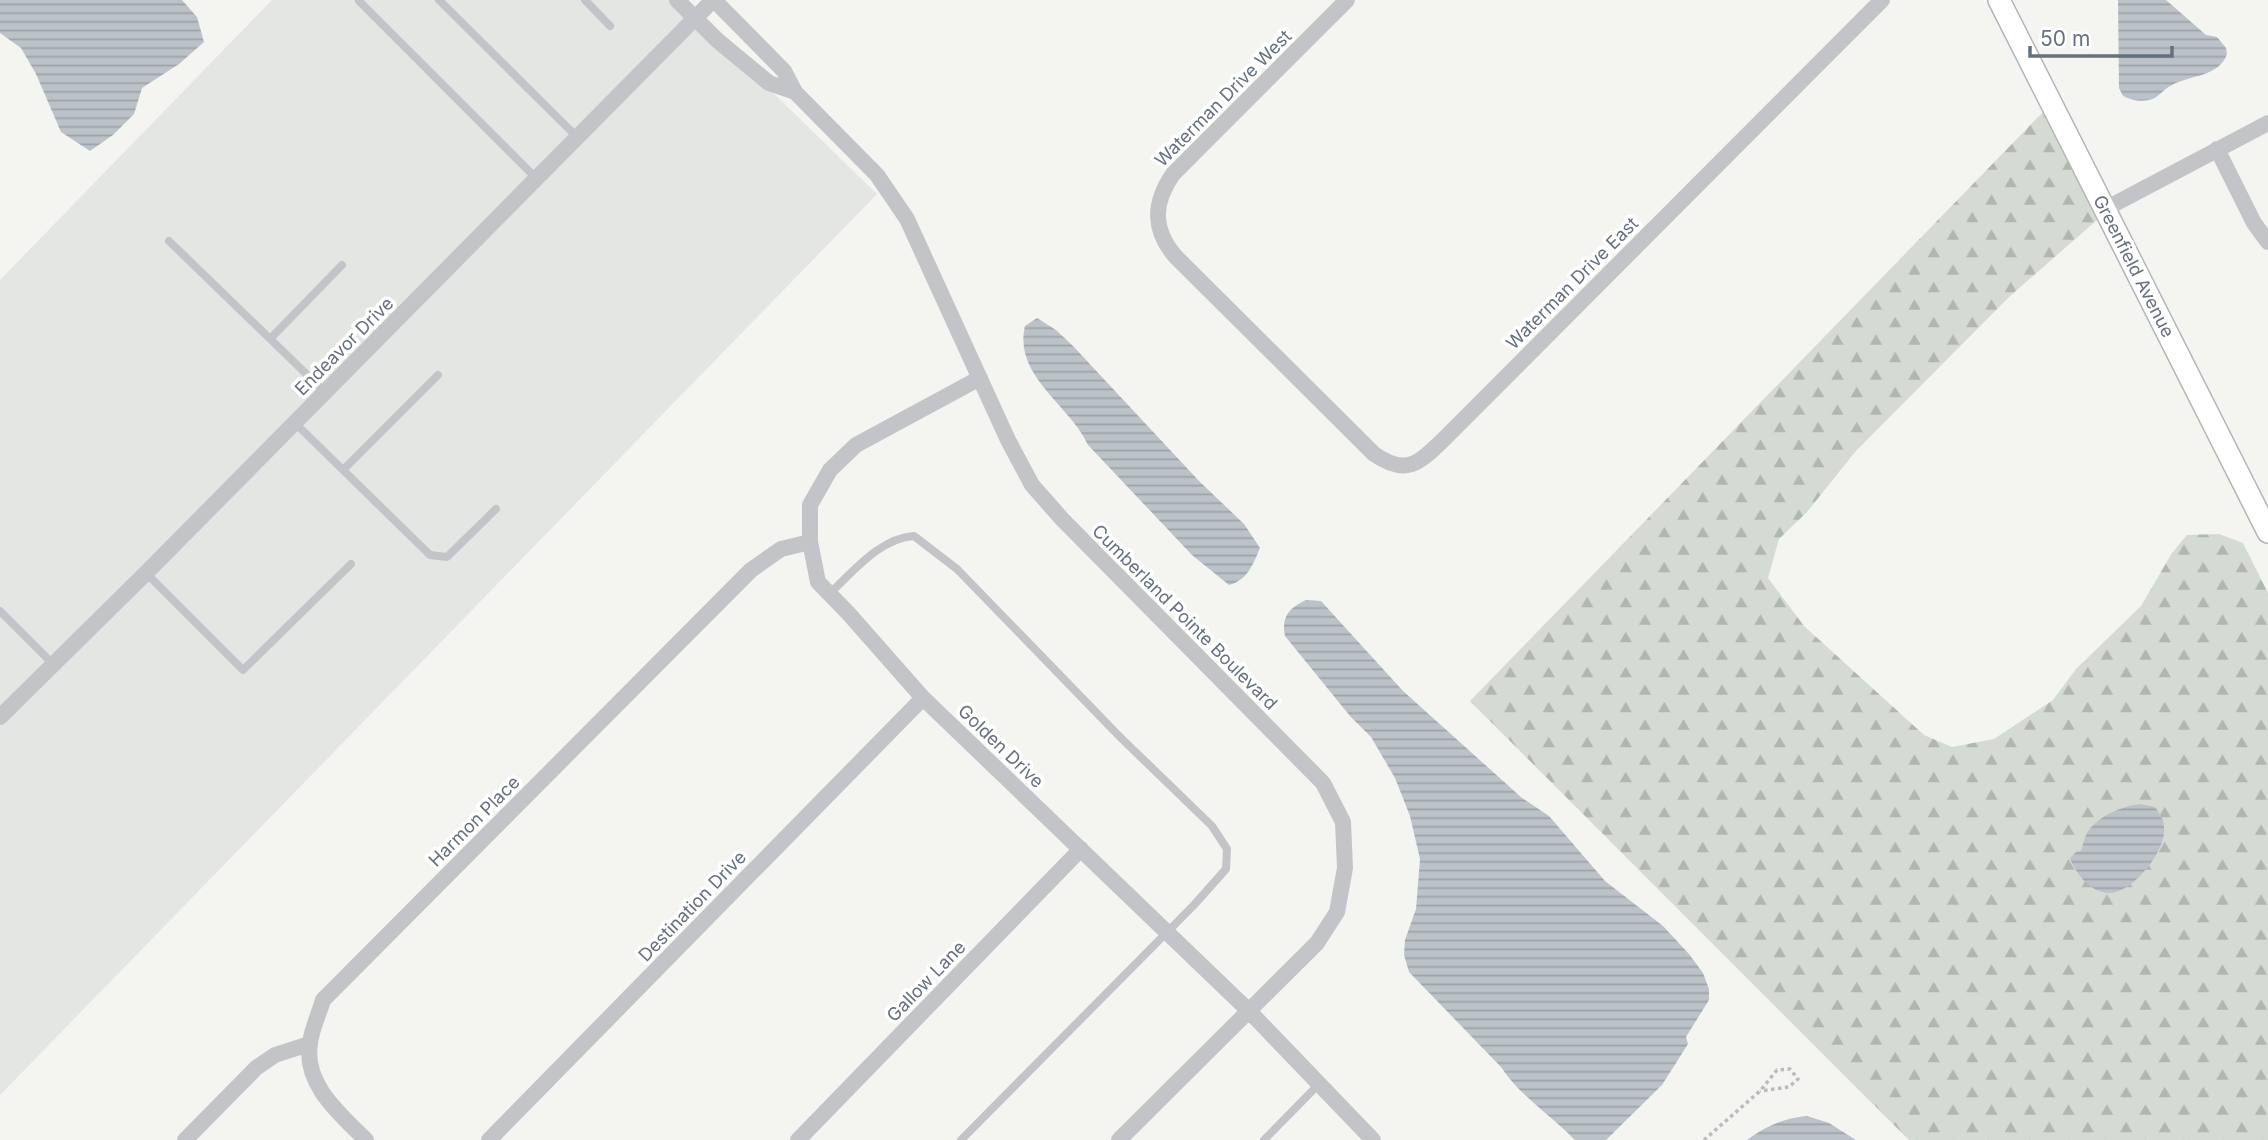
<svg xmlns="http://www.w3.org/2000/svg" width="2268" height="1140" viewBox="0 0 2268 1140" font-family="Inter,sans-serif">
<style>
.built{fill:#e4e6e4}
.forest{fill:url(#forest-firs)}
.water{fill:url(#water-rules)}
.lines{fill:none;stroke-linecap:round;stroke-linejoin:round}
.secondary-casing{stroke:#b2b6ba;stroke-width:24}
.path{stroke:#b9bbbd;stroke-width:3.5;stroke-dasharray:3.5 3.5;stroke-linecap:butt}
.lane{stroke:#c2c4c8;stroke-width:8}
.street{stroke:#c2c4c8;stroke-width:16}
.secondary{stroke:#fff;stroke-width:21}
.labels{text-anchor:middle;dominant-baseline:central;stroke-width:7;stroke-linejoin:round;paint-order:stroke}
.street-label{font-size:18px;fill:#66717f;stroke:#fff}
</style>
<defs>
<pattern id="forest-firs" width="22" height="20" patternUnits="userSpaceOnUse" patternTransform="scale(1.75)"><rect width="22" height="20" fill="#d5dbd2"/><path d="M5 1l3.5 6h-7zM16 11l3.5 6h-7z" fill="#b1b6b0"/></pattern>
<pattern id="water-rules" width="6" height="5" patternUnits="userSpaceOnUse" patternTransform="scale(1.75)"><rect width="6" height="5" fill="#bcc3c8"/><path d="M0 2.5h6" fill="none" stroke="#9da3a8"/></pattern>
</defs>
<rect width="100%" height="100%" fill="#f4f4f1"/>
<path class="built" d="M272 0H678L877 194 0 1095V280Z"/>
<path class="forest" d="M2043 112 2097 220 2009 297 1855 452 1807 512 1779 539 1768 578 1804 626 1924 735 1952 747 1994 739 2053 700 2076 669 2141 606 2172 553 2187 535 2219 534 2243 543 2268 593V1140H1909L1470 701Z"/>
<path class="water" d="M0 0H182L197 17 204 42 179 64 142 88 134 114 113 135 90 151 61 132 36 74 21 48 0 33Z
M2118 0H2166L2206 35 2217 37 2226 48 2227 54C2219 77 2190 75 2172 85 2163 89 2159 98 2149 100 2140 102 2131 100 2123 96L2119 88Z
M1037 318 1056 330 1073 346 1199 481 1244 524 1260 548C1253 564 1248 580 1229 585L1192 555 1088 445C1070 405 1013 376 1025 326Z
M1306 600 1321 601 1403 691 1522 798 1549 816 1605 881 1663 926 1689 954 1703 973 1709 989V1000L1686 1037 1688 1044 1662 1085 1606 1140H1575C1551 1115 1520 1096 1501 1067L1409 972 1404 955 1405 940 1416 909 1420 859 1410 816 1395 778 1371 737 1350 716 1285 636C1281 617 1289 608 1306 600Z
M2140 804 2155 807C2159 813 2164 819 2164 827 2167 850 2133 893 2109 893 2091 893 2075 873 2070 858L2076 852 2081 851C2083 845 2085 835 2089 830 2100 815 2123 806 2140 804Z
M1807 1116 1829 1123 1856 1140H1747C1766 1126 1784 1118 1807 1116Z"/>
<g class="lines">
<g class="secondary-casing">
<path id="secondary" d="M1999 0 2268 532"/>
</g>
<path class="path" d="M1704 1140 1760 1091 1777 1070 1790 1069 1798 1079 1789 1087 1760 1091"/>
<path class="lane" d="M439 0 577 137
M585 0 610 26
M359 1 536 178
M169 241 325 392
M270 339 342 265
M295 423 430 555 447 557 496 509
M343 470 438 375
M146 573 243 670 351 564
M829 594C853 572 880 538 914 536L957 569 1120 737 1212 826 1227 849 1226 869 1194 905 961 1140
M0 611 53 664
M1264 1140 1319 1084"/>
<path class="street" d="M677 0 717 40 769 83 795 92
M714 0 784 71 795 92 877 175 907 219 1008 440 1032 485 1062 519 1323 783 1343 822 1345 868 1337 912 1317 943 1119 1140
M1347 0 1173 174C1153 203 1152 229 1175 256L1374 454C1406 476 1418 464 1443 440L1882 0
M2217 149 2254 223 2268 242
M2105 209 2268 123
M980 378 856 445 830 470 810 505V542L818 582 849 614 923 698 1249 1011 1373 1140
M0 717 146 573 713 0
M185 1140 256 1068 275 1055 309 1044
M366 1140C340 1114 303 1084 310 1043 312 1028 319 1014 323 1000L751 570 781 549 810 542
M489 1140 923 698
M798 1140 1081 849"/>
<use href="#secondary" class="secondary"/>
</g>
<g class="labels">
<g class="street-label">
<text transform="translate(1223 98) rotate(-45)">Waterman Drive West</text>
<text transform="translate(2134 266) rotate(63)">Greenfield Avenue</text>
<text transform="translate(1572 283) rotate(-45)">Waterman Drive East</text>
<text transform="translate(344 346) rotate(-45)">Endeavor Drive</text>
<text transform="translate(1185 617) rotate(45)">Cumberland Pointe Boulevard</text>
<text transform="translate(1001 746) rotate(44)">Golden Drive</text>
<text transform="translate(474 821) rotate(-45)">Harmon Place</text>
<text transform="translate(692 906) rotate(-46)">Destination Drive</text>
<text transform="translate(926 981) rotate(-46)">Gallow Lane</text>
</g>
</g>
<path d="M2030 46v10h142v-10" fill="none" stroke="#66717f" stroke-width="3.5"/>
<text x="2040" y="46" font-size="21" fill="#66717f" stroke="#ffffff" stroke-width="5" paint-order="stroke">50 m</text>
</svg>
